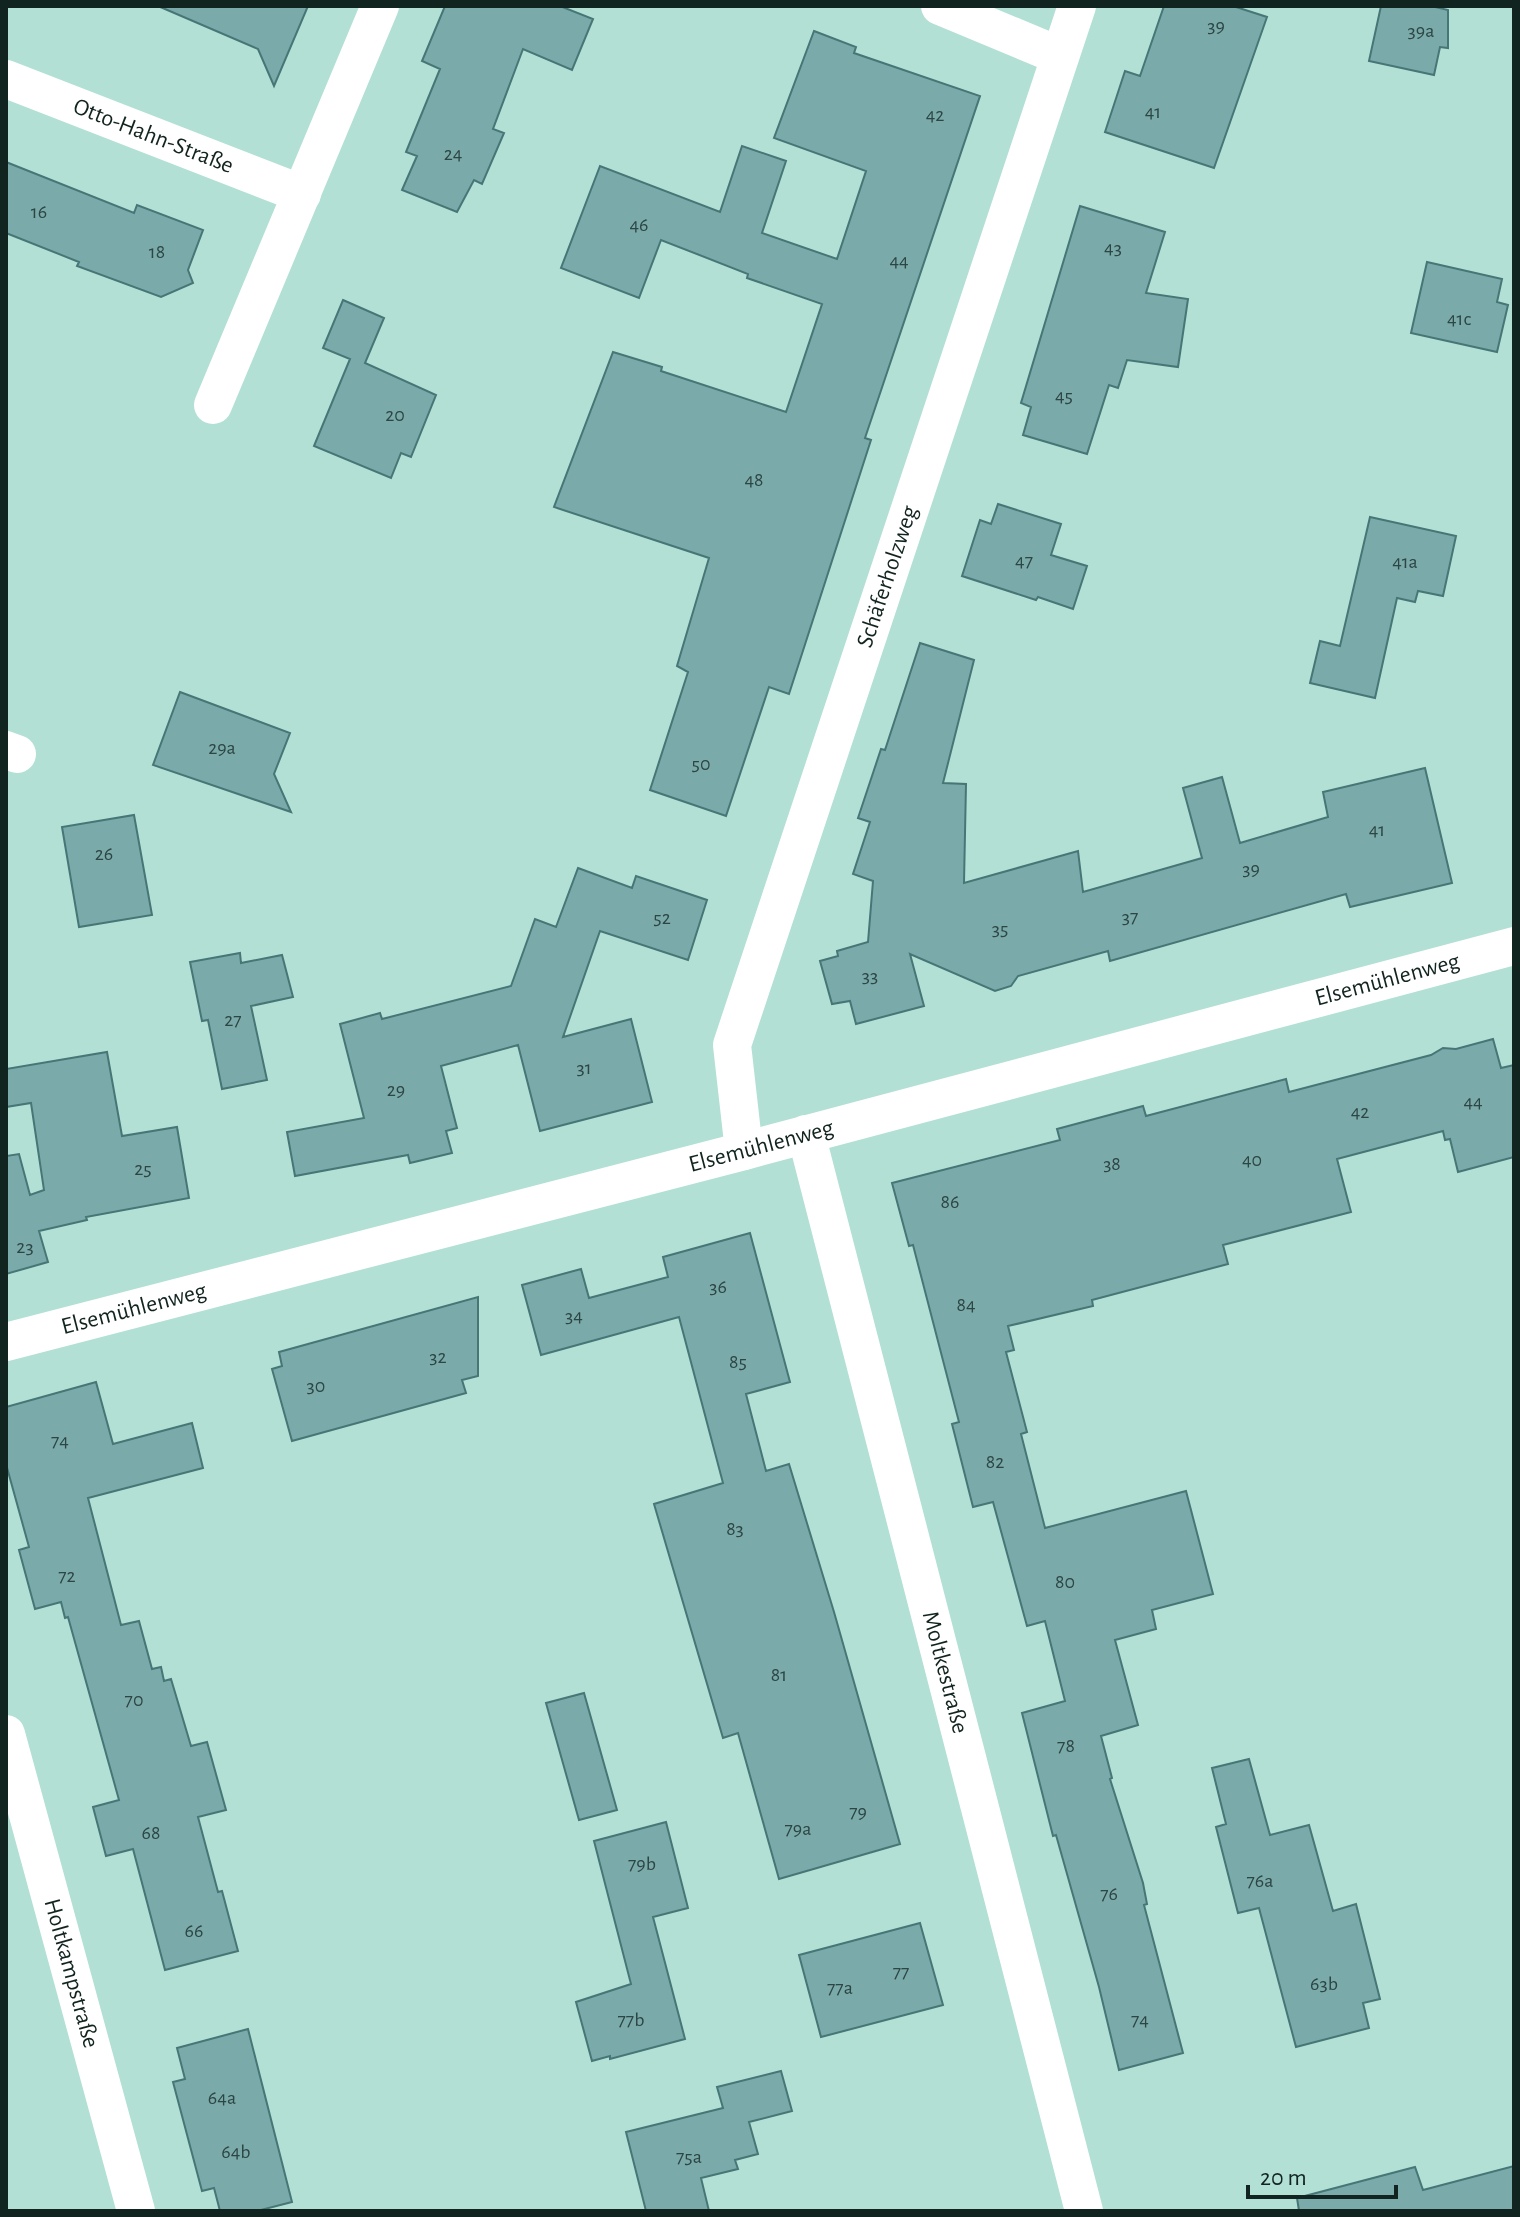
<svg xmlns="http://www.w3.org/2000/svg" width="1520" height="2217" viewBox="0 0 1520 2217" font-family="'Alegreya Sans',sans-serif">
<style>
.building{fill:#7baaab;stroke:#477677;stroke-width:2}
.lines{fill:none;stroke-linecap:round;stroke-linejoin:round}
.street{stroke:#fff;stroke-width:38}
.labels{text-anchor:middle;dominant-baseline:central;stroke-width:8;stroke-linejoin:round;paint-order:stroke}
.number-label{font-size:20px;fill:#2c4643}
.street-label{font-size:24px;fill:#122420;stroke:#b2e0d4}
</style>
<rect width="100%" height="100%" fill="#b2e0d4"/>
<path class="building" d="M158 6H308L274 86 258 49Z
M445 6H560L593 19 572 70 523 49 493 129 504 133 482 184 474 180 457 212 402 190 417 156 406 152 440 69 422 61Z
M1164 6H1233L1267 17 1214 168 1105 132 1125 71 1140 76Z
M1381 6H1431L1448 10V48L1440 47 1434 75 1369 61Z
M814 31 856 47 854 53 980 96 865 438 871 440 789 694 769 687 726 816 650 790 688 672 677 666 709 558 554 507 613 352 662 367 661 371 786 412 822 304 747 278 748 274 661 240 639 298 561 268 600 166 720 212 742 146 786 161 762 233 837 259 866 171 774 138Z
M6 162 134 213 137 205 203 230 188 270 193 283 161 297 77 266 79 262 6 233Z
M1080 206 1165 232 1146 293 1188 299 1178 367 1127 360 1118 388 1109 385 1087 454 1023 435 1031 407 1021 403Z
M1427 262 1502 279 1497 302 1508 305 1497 352 1411 333Z
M343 300 384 318 365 363 436 395 411 457 401 453 391 478 314 446 350 359 323 348Z
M998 504 1061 524 1051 555 1087 566 1073 609 1038 597 1036 600 962 576 980 520 991 524Z
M1370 517 1456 536 1443 596 1418 591 1415 602 1397 598 1375 698 1310 683 1320 641 1340 646Z
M920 643 974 660 943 783 966 784 964 883 1078 851 1083 892 1202 858 1183 788 1222 777 1240 843 1328 817 1323 792 1425 768 1452 883 1350 907 1346 894 1110 961 1108 951 1018 976 1011 986 995 991 910 954 924 1006 856 1024 850 1001 832 1004 820 961 838 956 837 951 868 942 873 881 853 874 870 822 858 818 881 749 885 750Z
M180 692 290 733 274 774 291 812 153 765Z
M134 815 152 915 79 927 62 827Z
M578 868 632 888 636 876 707 900 688 960 600 931 563 1037 631 1019 652 1102 540 1131 518 1045 441 1066 457 1128 446 1131 452 1153 410 1163 408 1155 295 1176 287 1132 364 1118 340 1024 380 1013 382 1019 511 986 535 919 556 927Z
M240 953 241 963 282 955 293 997 251 1006 267 1080 222 1089 208 1020 202 1021 190 962Z
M1493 1039 1501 1068 1514 1065V1157L1458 1172 1450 1139 1445 1140 1443 1131 1337 1159 1351 1212 1223 1245 1228 1264 1092 1300 1093 1306 1008 1326 1014 1350 1006 1352 1027 1432 1021 1434 1045 1528 1186 1491 1213 1594 1152 1610 1156 1629 1115 1640 1138 1725 1101 1736 1112 1778 1110 1779 1143 1883 1147 1904 1144 1905 1183 2053 1119 2070 1099 1987 1056 1835 1053 1836 1022 1713 1065 1701 1045 1621 1027 1626 993 1502 973 1507 952 1424 959 1422 913 1245 909 1246 892 1183 1060 1140 1057 1129 1143 1106 1146 1116 1286 1079 1289 1092 1431 1055 1443 1048 1456 1049Z
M107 1052 122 1136 177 1127 189 1198 86 1217 87 1220 39 1231 48 1262 6 1274V1156L19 1154 30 1195 44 1190 31 1103 6 1107V1069Z
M750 1233 790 1382 746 1394 766 1471 789 1464 834 1612 900 1844 779 1879 738 1733 723 1738 654 1504 723 1483 679 1317 541 1355 522 1285 581 1269 589 1298 668 1277 663 1257Z
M478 1297V1376L462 1380 466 1393 292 1441 272 1369 282 1366 279 1352Z
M96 1382 113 1444 192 1423 203 1468 88 1498 121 1625 139 1621 152 1669 161 1667 164 1681 171 1679 191 1746 207 1742 226 1810 198 1817 218 1892 222 1891 238 1951 165 1970 133 1849 106 1856 93 1807 119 1800 68 1617 65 1618 61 1602 35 1609 19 1550 29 1547 6 1464V1407Z
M584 1693 617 1810 579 1820 546 1703Z
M1249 1759 1270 1835 1309 1825 1333 1911 1356 1904 1380 1999 1363 2003 1369 2028 1296 2047 1259 1908 1238 1913 1216 1827 1226 1824 1212 1768Z
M666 1822 688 1908 653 1917 685 2039 610 2059V2056L592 2061 576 2002 631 1984 594 1841Z
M920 1923 943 2005 821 2037 799 1955Z
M248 2029 292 2202 257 2211H220L214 2188 202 2191 173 2082 185 2079 177 2048Z
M781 2071 792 2111 749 2122 758 2154 735 2160 738 2169 701 2178 709 2211H646L626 2132 723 2108 717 2087Z
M1514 2166V2211H1299L1297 2198 1415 2167 1423 2190Z"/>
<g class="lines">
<g class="street">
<path d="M940 6 1060 56"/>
<path id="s1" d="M6 79 302 194"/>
<path d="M213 405 380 6"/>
<path d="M6 750 17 754"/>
<path id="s2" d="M806 1134 1084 2211"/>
<path id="s3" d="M744 1151 732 1045 1077 6"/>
<path id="s4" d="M6 1342 744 1151 1514 946"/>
<path id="s5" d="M6 1734 136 2211"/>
</g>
</g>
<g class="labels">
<g class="number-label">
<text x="1216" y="26">39</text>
<text x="1421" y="31">39a</text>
<text x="1153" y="112">41</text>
<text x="935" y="115">42</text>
<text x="453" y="154">24</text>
<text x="39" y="212">16</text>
<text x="639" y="225">46</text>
<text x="1113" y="248">43</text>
<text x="157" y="252">18</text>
<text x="899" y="261">44</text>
<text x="1459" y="319">41c</text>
<text x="1064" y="396">45</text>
<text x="395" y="415">20</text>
<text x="754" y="480">48</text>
<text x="1024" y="561">47</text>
<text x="1405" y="562">41a</text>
<text x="222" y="748">29a</text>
<text x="701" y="764">50</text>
<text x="1377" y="830">41</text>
<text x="104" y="854">26</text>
<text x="1251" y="869">39</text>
<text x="1130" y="917">37</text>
<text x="662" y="918">52</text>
<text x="1000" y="929">35</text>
<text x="870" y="976">33</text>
<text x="233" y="1020">27</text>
<text x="584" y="1068">31</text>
<text x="396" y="1090">29</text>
<text x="1473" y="1102">44</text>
<text x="1360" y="1112">42</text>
<text x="1252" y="1160">40</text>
<text x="1112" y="1164">38</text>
<text x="143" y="1169">25</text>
<text x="950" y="1202">86</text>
<text x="25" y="1247">23</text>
<text x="718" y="1287">36</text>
<text x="966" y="1305">84</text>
<text x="574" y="1316">34</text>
<text x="438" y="1357">32</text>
<text x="738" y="1362">85</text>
<text x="316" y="1386">30</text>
<text x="60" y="1441">74</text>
<text x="995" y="1462">82</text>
<text x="735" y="1529">83</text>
<text x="67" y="1576">72</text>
<text x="1065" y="1582">80</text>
<text x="779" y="1675">81</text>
<text x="134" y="1700">70</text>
<text x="1066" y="1746">78</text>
<text x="858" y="1812">79</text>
<text x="798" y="1829">79a</text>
<text x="151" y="1833">68</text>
<text x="642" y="1864">79b</text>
<text x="1260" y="1881">76a</text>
<text x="1109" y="1894">76</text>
<text x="194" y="1931">66</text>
<text x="901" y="1972">77</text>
<text x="1324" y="1984">63b</text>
<text x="840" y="1988">77a</text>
<text x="631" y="2020">77b</text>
<text x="1140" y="2020">74</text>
<text x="222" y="2098">64a</text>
<text x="236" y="2152">64b</text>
<text x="689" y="2157">75a</text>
</g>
<g class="street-label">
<text stroke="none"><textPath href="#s1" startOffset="158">Otto-Hahn-Straße</textPath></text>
<text stroke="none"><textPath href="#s3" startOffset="600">Schäferholzweg</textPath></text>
<text stroke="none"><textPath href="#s4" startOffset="1428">Elsemühlenweg</textPath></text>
<text stroke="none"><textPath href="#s4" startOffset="780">Elsemühlenweg</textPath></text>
<text stroke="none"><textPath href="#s4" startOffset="132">Elsemühlenweg</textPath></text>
<text stroke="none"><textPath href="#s2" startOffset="556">Moltkestraße</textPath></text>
<text stroke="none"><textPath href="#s5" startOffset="248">Holtkampstraße</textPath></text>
</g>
</g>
<rect width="1520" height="2217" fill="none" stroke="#122420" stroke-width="16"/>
<path d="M1248 2185v12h148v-12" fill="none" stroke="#122420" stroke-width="4"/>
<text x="1260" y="2185" font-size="24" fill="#122420" stroke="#b2e0d4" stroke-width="6" paint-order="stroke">20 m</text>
</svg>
